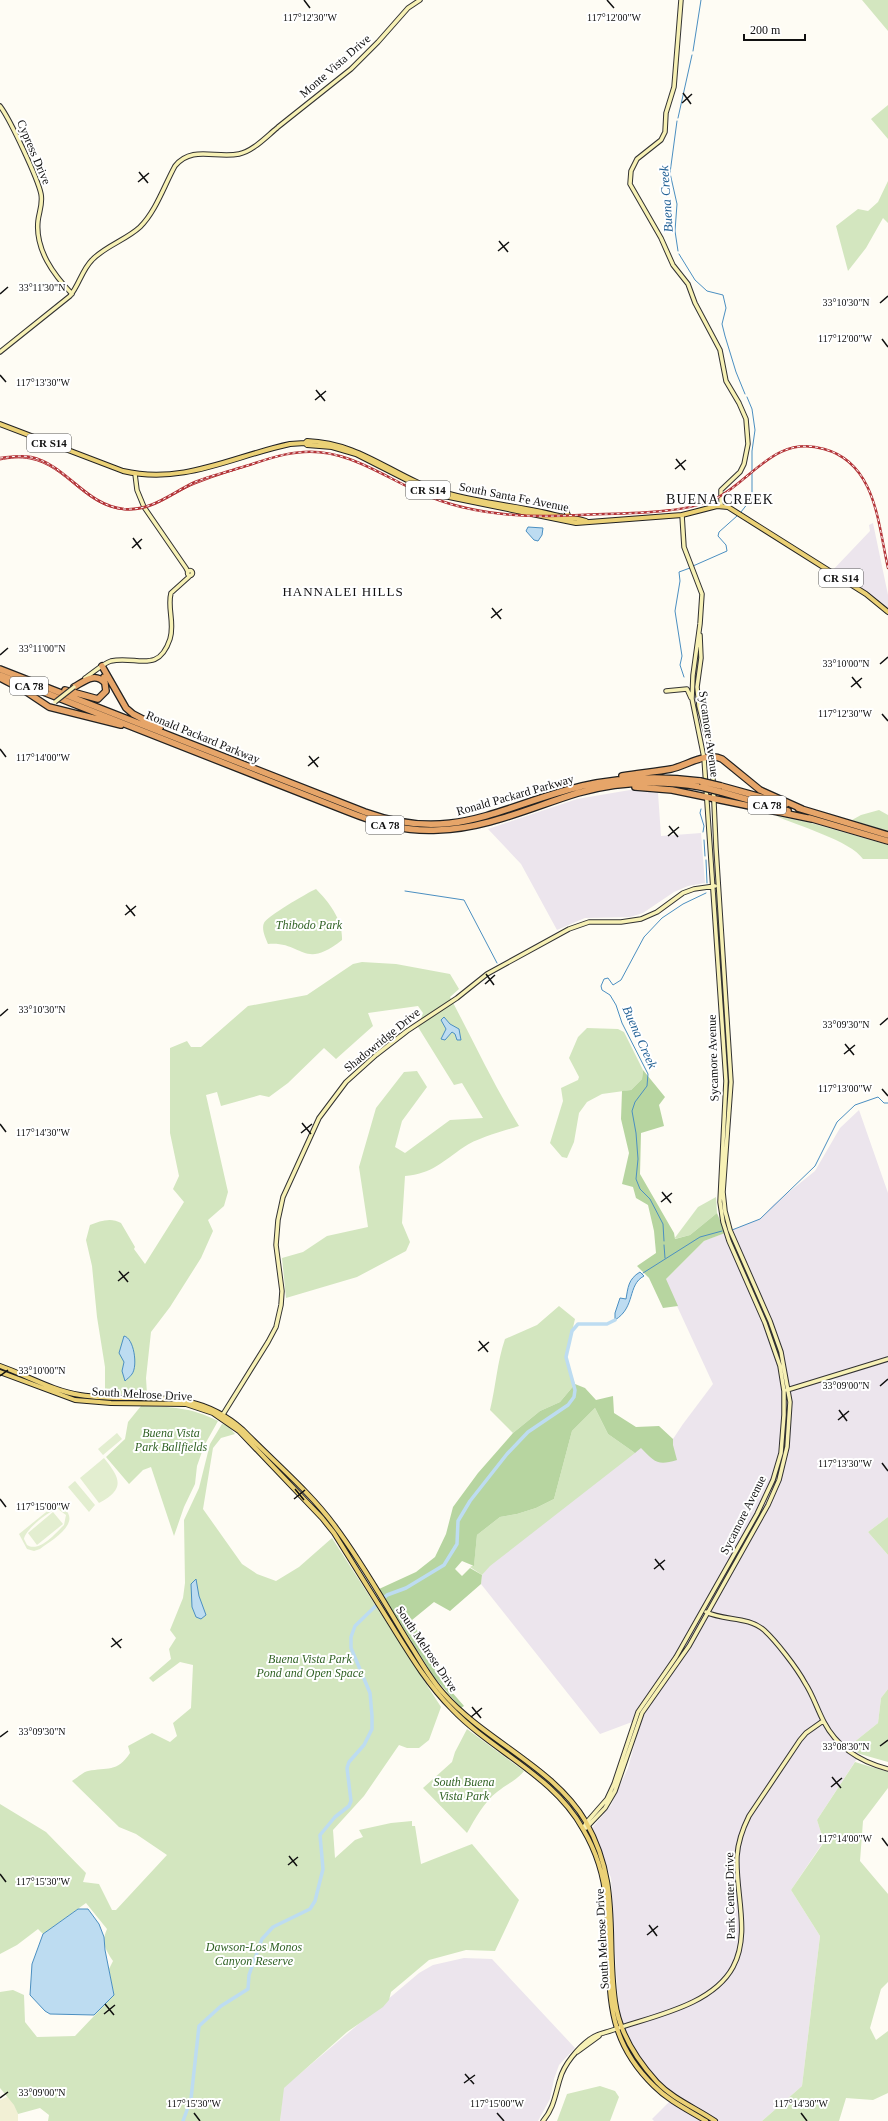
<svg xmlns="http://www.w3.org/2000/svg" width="888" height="2121" viewBox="0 0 888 2121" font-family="'Times New Roman',serif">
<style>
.industrial{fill:#ece5ed}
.farmland{fill:#f2f0d5}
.green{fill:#d3e6bf}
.forest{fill:#b7d5a0}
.pitch{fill:#e3eed0;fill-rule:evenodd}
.water{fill:#bddcf1;stroke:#4b8fc1}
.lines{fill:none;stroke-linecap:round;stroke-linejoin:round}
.stream{stroke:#4b8fc1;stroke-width:1}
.river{stroke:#bddcf1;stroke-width:3.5}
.secondary-casing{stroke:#323232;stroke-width:5.5}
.primary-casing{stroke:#212121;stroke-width:6}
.motorway-casing{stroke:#212121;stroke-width:8}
.secondary{stroke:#f7f1b5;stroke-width:3.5}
.primary{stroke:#ebd176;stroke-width:4}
.motorway{stroke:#e6a569;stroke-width:5.5}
.tram{stroke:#b33438;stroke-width:1}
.rail-casing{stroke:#b33438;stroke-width:2.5}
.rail{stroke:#fff;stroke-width:1;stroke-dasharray:3;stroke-linecap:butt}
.secondary-bridge-casing{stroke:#323232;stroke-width:5.5;stroke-linecap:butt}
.motorway-bridge-casing{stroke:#212121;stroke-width:8;stroke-linecap:butt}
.secondary-bridge{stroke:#f7f1b5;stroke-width:3.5}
.motorway-bridge{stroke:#e6a569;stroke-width:5.5}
.ticks{fill:none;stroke:#101010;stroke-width:1.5}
.labels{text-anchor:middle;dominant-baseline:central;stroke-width:4;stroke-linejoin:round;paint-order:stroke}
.shield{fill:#fff;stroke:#585858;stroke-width:1}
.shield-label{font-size:11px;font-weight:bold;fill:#101010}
.street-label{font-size:12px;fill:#101010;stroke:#fff}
.park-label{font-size:12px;font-style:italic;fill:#316225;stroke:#fff}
.water-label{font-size:13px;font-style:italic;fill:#246296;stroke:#fff}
.neighbourhood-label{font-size:13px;letter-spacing:1px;fill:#101010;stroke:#fff}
.quarter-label{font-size:14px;letter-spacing:1px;fill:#101010;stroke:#fff}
.ticks-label{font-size:10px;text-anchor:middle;fill:#101010;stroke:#fff;stroke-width:4;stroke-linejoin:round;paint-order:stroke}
</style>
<rect width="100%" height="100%" fill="#fefcf4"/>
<path class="industrial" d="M873 523 888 595V611L831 572 870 531 869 525Z
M630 790 658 793 661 836 701 833 705 883 688 886 674 892 643 913 630 917 585 918 557 930 521 864 488 829 577 799Z
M859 1110 888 1193V1517L868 1532 888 1555V1689L881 1698 878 1723 848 1747 860 1754 817 1820 824 1841 791 1890 820 1936 802 2086 762 2121H654L652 2119 676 2095 662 2085 651 2074 639 2055 626 2032 620 2015 617 1989 611 1878 592 1828 611 1805 628 1768 640 1724 632 1722 600 1734 481 1584 482 1575 489 1566 641 1447 673 1445V1439L683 1424 713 1384 665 1280 704 1241 760 1219 774 1204 815 1171 840 1128Z
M464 1958 492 1959 575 2048 559 2065 554 2079 550 2099 538 2121H280L283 2088 419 1973 433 1965Z"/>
<path class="farmland" d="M11 2095 18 2114V2121H0V2100Z"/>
<path class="green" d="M862 0H888V31Z
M888 105V139L871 119Z
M888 181V223L883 218 866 248 848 271 836 226 858 209 868 211 878 202Z
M879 810 888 815V831L852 820 861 815Z
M776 816 811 823 888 845V859H863C851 841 796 825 776 816Z
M316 889C329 902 343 920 342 940 303 971 303 941 268 944 266 939 261 929 264 923 266 917 307 893 316 889Z
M362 962 396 964 450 974 459 989 450 997C473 1040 493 1084 519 1126 504 1131 477 1138 464 1147 443 1161 432 1174 405 1176L402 1223 410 1242 406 1251 357 1277 286 1298 282 1258 303 1252 327 1236 368 1227 359 1167 376 1108 404 1072 417 1071 427 1087 402 1121 395 1147 405 1153 450 1120 483 1118 462 1083 454 1085 418 1027 423 1013 418 1006 368 1013 373 1026 336 1059 324 1048 288 1083 269 1097 260 1095 221 1106 217 1092 206 1095 228 1192 224 1206 208 1220 213 1231 201 1258 170 1307 151 1332 146 1378 147 1394H105V1367L97 1317 92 1266 86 1240 90 1225C100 1221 111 1217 121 1223L135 1247 134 1249 145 1264 184 1202 173 1189 179 1176 170 1133V1048L187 1041 191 1047H201L248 1006 307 995 353 964Z
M587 1028 618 1029 624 1032 643 1070 642 1079 631 1090 602 1094 587 1102 579 1113 574 1142 567 1158 562 1157 550 1143 563 1101 561 1088 578 1080 579 1077 569 1058 578 1037Z
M716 1197 717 1213 690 1235 674 1239 698 1207Z
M559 1306 575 1319 566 1357 575 1384 560 1402 540 1411 513 1433 490 1410C496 1386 497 1362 505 1339L537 1325Z
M141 1406C171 1407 191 1407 218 1421L204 1446 197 1466 195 1484 184 1507 174 1536 151 1467 143 1470 129 1484 106 1457 125 1439 128 1422Z
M595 1408 608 1434 635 1453 490 1566 482 1575 470 1567 474 1565 477 1535 500 1517 517 1514 536 1508 554 1499 572 1431Z
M222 1424 227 1425 235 1434 221 1438 213 1448 203 1509 242 1564 257 1574 276 1581 299 1567 332 1538 441 1707 429 1740 419 1748H407L399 1745 364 1796 333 1830 335 1858 355 1840 363 1837 359 1830 391 1823 412 1821V1826H415L421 1864 472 1844 519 1900 495 1951 466 1950 429 1960 391 1992 389 2000 383 2007 347 2032 284 2088 280 2121H48L49 2115 40 2108 18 2114 14 2105 0 2088V1992L13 1990 24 1995 25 2022 37 2037 75 2036 114 1995 109 1969 113 1961C105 1949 101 1942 107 1929L86 1903 43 1934 38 1929 17 1945 0 1954V1804L46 1832 86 1873 83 1882 99 1884 112 1910H116L167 1855 136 1834 119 1827 72 1781C77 1778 83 1772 88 1771 107 1767 117 1773 130 1753L128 1746 152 1733 170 1742 177 1736 173 1723 191 1708 193 1665 180 1662 153 1682 149 1678 171 1659 169 1649 176 1638 170 1630 183 1598 185 1583 184 1520 199 1488 210 1444Z
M888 1517V1555L868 1532Z
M888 1689V1762L860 1754 848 1747 878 1723 881 1698Z
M467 1729 524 1771C516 1781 507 1784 497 1792 484 1802 475 1819 467 1833L423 1788 452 1762 455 1752Z
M855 1762 888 1772V1788L863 1821 860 1861 888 1894V1982L881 1989 870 2028 876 2040 888 2031V2093L873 2100 846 2098 839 2121H762L802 2086 820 1936 791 1890 824 1842 817 1820Z
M600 2086 615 2091 619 2097 610 2121H557L567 2094Z"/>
<path class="forest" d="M643 1070 665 1097 659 1105 664 1126 641 1133 640 1174 674 1233 675 1239 690 1235 717 1213 725 1233 704 1241 666 1279 678 1306 663 1308 649 1278 637 1266 656 1253 654 1231 648 1205 636 1198 633 1187 622 1184 629 1153 621 1119 622 1091 631 1090 642 1079Z
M575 1384 585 1388 596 1400 613 1396 614 1413 636 1427 659 1426 673 1439V1445L677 1460C657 1466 655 1462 641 1448L635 1453 608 1434 595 1408 572 1431 554 1499 536 1508 517 1514 500 1517 477 1535 474 1566 462 1561 455 1569 462 1576 470 1568 482 1575 481 1584 450 1611 434 1602 412 1620 444 1683 464 1706 461 1708 434 1677 379 1589 416 1572 435 1557 446 1534 453 1507 478 1473 513 1433 540 1411 560 1402Z"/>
<path class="pitch" d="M117 1433 122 1439 103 1455 98 1449Z
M104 1458C121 1479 125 1489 99 1503L80 1478Z
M75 1481 95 1505 89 1512 68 1487Z
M56 1504C59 1508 65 1508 68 1513 76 1527 49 1542 40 1549L34 1551 27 1549 19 1534ZM58 1509 66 1515 64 1525C56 1533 39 1553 27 1545L24 1539C25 1530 49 1510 58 1509Z
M53 1512 63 1524 37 1545 28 1533Z"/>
<path class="water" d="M528 527 543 528 542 535 538 541 534 540 526 531Z
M444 1017 450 1024 459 1029 461 1040H457L455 1034 452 1032 445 1040 441 1039 446 1029 441 1020Z
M640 1272 644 1276C627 1285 636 1307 615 1320V1313L620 1298 626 1299C628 1288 628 1279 640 1272Z
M124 1336C134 1338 138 1366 132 1374 131 1376 127 1379 125 1381L122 1371 124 1362 119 1353Z
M196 1579 199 1596 206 1615 201 1619 196 1617 192 1607 191 1584Z
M78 1909H88L99 1924 104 1937 105 1950 114 1995 94 2015 50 2014 45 2011 30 1995 32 1964 43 1934Z"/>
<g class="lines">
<path class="stream" d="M693 51 701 0
M678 118 692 55
M677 121 670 173 677 204 675 231 678 251
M679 254 695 280 707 291 723 295 726 308 722 324 725 336 736 372 745 394
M741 512 752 498V451L755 430 752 409 747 397
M693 566 727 551 726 545 718 536 719 532 737 516
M684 677 680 665 682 656 675 611 680 581 679 572 690 568
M701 809 700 813 704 826 703 832
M704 840 705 856
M706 860 707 883
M405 891 464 900 497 963
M732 1230 760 1219 815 1166 837 1122 855 1105 878 1097 884 1103H888
M664 1241 663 1224 650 1199 640 1189 636 1179 638 1159 636 1133 632 1111 635 1102 647 1086 648 1074 622 1023 616 1005 610 995 602 990 601 986 604 979 608 978 613 985 621 980 644 937 662 918 683 904 706 893
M664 1245 665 1258
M643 1273 700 1237 722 1231"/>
<path class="river" d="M183 2121 191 2099 199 2026 221 2006 248 1989 249 1975 262 1939 273 1927 310 1909 315 1901 323 1869 320 1835 335 1817 349 1806 351 1801 347 1768 349 1762 364 1745 372 1729V1716L370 1693 351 1648V1637L355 1626 387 1595 406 1588 444 1565 457 1544 458 1521 470 1501 507 1454 528 1432 568 1405 574 1397 575 1390 566 1357 572 1331 578 1324H607L615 1320"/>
<g class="secondary-casing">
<path id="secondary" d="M681 0 674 87 666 113 665 132 661 140 637 159 631 171 630 184 661 238 673 265 688 284 695 303 720 350 726 381 739 403 746 419 748 444 744 464 740 472 721 490V506
M0 106C10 119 38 179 41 194 43 204 39 212 38 221 35 250 54 275 72 294
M278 127 351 69 378 42 408 8 420 0
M0 352 70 296C79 285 82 270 92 260 105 246 126 240 140 227 156 211 164 186 175 166 192 145 216 159 239 154 253 151 266 137 277 128
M135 474 137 490 144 507 186 568 188 572
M187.5 573a2.5 2.5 0 1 1 5 0a2.5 2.5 0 1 1-5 0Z
M85 678C93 673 102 664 111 661 136 655 158 675 170 639 175 623 167 608 171 593L191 575
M666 691 687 689 691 698
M787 1390 888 1359
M222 1416 268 1342 276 1327 281 1305 282 1291 276 1245 278 1220 283 1197 319 1118 346 1082 376 1055 407 1031 457 998 487 974 569 929 589 922H621L641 919 657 912 683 893 694 889 715 886
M706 1612C724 1621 748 1616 764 1630 776 1641 797 1668 805 1683 813 1695 817 1709 824 1722 837 1747 861 1762 888 1769
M586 1828 605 1808 615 1791 642 1713 689 1646 768 1505 779 1480 787 1447 790 1402 781 1352 770 1321 730 1230 725 1211 723 1192 731 1082 716 848 712 757 699 706 697 687 701 658 700 635
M583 1829 586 1823 607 1799 614 1784 638 1712 676 1657 757 1514 773 1480 781 1453 784 1415V1391L780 1366 765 1323 729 1241 723 1222 720 1202 726 1081 704 758 692 699 693 675 700 624 702 594 684 547 682 515
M577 2052 599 2036
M543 2121C554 2108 555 2095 560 2079 564 2064 578 2048 590 2039 596 2034 605 2033 613 2030 652 2016 712 2006 733 1967 751 1934 735 1892 737 1856 738 1842 743 1828 749 1816L800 1740 806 1733 823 1721"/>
</g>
<g class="primary-casing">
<path id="primary" d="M0 424 123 471C184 485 233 456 290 444L305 443 307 441C363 443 395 479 446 493 483 504 521 506 559 516 568 518 577 518 586 521
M305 443 307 445 332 447 356 454 415 484 444 496 576 523 682 515 717 506 728 507 866 594 888 612
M567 507 566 510 569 518
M0 1366C26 1375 53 1391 80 1395 142 1405 190 1383 243 1430 272 1460 310 1492 334 1525 362 1562 385 1604 409 1643 420 1660 430 1679 444 1694 485 1741 554 1767 586 1822 621 1884 606 1936 615 2001 619 2032 637 2060 657 2082 673 2099 696 2108 715 2121
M0 1372 75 1400 111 1403 186 1404 213 1413 239 1431 322 1518 334 1533C353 1564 373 1595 392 1626 410 1655 428 1685 452 1709 493 1752 553 1775 583 1829 596 1851 604 1876 606 1901 614 1973 595 2029 654 2086 669 2101 688 2110 706 2121"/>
</g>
<g class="motorway-casing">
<path id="motorway" d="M102 666 126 708 133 714 160 728
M0 669 365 812C453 844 500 806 582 786 622 777 660 776 700 781
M0 675 346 811C376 823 405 832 438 830 486 829 532 807 578 793 617 782 660 780 701 787
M0 678 25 691 49 707 121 725
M74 687C85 681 95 672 105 683
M65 690 98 699 106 691 104 677
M622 776C638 773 655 772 671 769 686 766 707 751 722 759L760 790 802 809
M721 786 786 804
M635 787 672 790 812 819
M721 792 788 811
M798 808 888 835
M809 818 888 841"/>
</g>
<use href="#secondary" class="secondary"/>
<use href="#primary" class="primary"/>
<use href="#motorway" class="motorway"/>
<path class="tram" d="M0 460C10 458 20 457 30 459 67 466 84 507 125 510 153 512 171 494 195 484 217 475 240 469 262 461"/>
<g class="rail-casing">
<path id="rail" d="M0 458C10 457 20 455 31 457 67 465 85 505 124 509 152 511 171 493 195 482 209 476 224 473 239 468 260 462 281 453 304 452 352 449 390 482 433 498 479 516 531 518 580 515 618 513 684 515 717 498 754 478 775 435 824 449 876 463 878 524 888 568"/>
</g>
<use href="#rail" class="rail"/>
<g class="secondary-bridge-casing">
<path id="secondary-bridge" d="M55 702 74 687"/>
</g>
<g class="motorway-bridge-casing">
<path id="motorway-bridge" d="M700 781 721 786
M701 787 721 792"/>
</g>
<use href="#secondary-bridge" class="secondary-bridge"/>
<use href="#motorway-bridge" class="motorway-bridge"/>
</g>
<path class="ticks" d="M304 0 310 8M607 0 614 8M683 93 691 104M682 103 692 94M139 172 148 183M138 182 149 173M499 241 508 252M498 251 509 242M0 294 8 287M880 303 888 296M882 339 888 347M0 375 6 382M316 390 325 401M315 400 326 391M676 459 685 470M675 469 686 460M133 538 141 549M132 548 142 539M492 608 501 619M491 618 502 609M0 655 8 648M880 664 888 657M852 677 861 688M851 687 862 678M882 714 888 721M0 749 6 757M309 756 318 767M308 766 319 757M669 826 678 837M668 836 679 827M126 905 135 916M125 915 136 906M486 974 494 985M485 984 495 975M0 1016 8 1009M880 1025 888 1018M845 1044 854 1055M844 1054 855 1045M882 1089 888 1096M302 1123 311 1134M0 1124 6 1132M301 1133 312 1124M662 1192 671 1203M661 1202 672 1193M119 1271 128 1282M118 1281 129 1272M479 1341 488 1352M478 1351 489 1342M0 1376 8 1370M880 1386 888 1379M839 1410 847 1421M838 1420 849 1411M882 1463 888 1471M295 1489 304 1500M0 1499 6 1507M294 1499 305 1490M655 1559 664 1570M654 1569 665 1560M112 1638 121 1648M111 1647 122 1639M472 1707 481 1718M471 1717 482 1708M0 1737 8 1731M880 1746 888 1740M832 1777 841 1788M831 1787 842 1778M882 1838 888 1846M289 1856 297 1866M288 1865 298 1857M0 1874 6 1882M649 1925 657 1936M647 1935 658 1926M105 2004 114 2015M104 2014 115 2005M465 2074 474 2084M464 2083 475 2075M0 2098 8 2092M194 2113 200 2121M497 2113 504 2121M801 2113 807 2121"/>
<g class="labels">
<g class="shield">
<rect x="27" y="434" width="44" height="18" rx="3"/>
<rect x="406" y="481" width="44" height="18" rx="3"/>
<rect x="819" y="569" width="44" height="18" rx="3"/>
<rect x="10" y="677" width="38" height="18" rx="3"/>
<rect x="748" y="796" width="38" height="18" rx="3"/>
<rect x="366" y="816" width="38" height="18" rx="3"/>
</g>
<g class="shield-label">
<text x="49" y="443">CR S14</text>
<text x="428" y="490">CR S14</text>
<text x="841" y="578">CR S14</text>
<text x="29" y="686">CA 78</text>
<text x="767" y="805">CA 78</text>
<text x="385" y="825">CA 78</text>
</g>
<g class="street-label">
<text transform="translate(335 66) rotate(-41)">Monte Vista Drive</text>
<text transform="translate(34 152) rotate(67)">Cypress Drive</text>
<text transform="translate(514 497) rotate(11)">South Santa Fe Avenue</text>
<text transform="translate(709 734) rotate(82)">Sycamore Avenue</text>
<text transform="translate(203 737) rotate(22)">Ronald Packard Parkway</text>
<text transform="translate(515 795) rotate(-16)">Ronald Packard Parkway</text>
<text transform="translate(382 1040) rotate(-39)">Shadowridge Drive</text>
<text transform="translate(713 1058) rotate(-92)">Sycamore Avenue</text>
<text transform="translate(142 1394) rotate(3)">South Melrose Drive</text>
<text transform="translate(743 1515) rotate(-63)">Sycamore Avenue</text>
<text transform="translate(427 1649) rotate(56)">South Melrose Drive</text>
<text transform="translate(730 1896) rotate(-91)">Park Center Drive</text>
<text transform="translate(602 1939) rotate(-93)">South Melrose Drive</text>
</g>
<g class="park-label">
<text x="309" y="925">Thibodo Park</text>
<text x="171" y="1433">Buena Vista<tspan x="171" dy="14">Park Ballfields</tspan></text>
<text x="310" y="1659">Buena Vista Park<tspan x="310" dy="14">Pond and Open Space</tspan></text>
<text x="464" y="1782">South Buena<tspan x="464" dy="14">Vista Park</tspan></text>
<text x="254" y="1947">Dawson-Los Monos<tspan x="254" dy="14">Canyon Reserve</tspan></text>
</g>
<g class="water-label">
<text transform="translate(666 199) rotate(-94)">Buena Creek</text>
<text transform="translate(640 1037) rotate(66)">Buena Creek</text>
</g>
<g class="neighbourhood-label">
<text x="343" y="591">HANNALEI HILLS</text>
</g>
<g class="quarter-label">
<text x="720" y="499">BUENA CREEK</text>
</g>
</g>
<g class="ticks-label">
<text x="310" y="21">117°12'30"W</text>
<text x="614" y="21">117°12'00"W</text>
<text x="42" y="291">33°11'30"N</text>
<text x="846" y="306">33°10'30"N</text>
<text x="845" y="342">117°12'00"W</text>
<text x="43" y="386">117°13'30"W</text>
<text x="42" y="652">33°11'00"N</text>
<text x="846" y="667">33°10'00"N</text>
<text x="845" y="717">117°12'30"W</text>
<text x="43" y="761">117°14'00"W</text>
<text x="42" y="1013">33°10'30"N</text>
<text x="846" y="1028">33°09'30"N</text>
<text x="845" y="1092">117°13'00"W</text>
<text x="43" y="1136">117°14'30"W</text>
<text x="42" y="1374">33°10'00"N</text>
<text x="846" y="1389">33°09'00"N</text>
<text x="845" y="1467">117°13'30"W</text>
<text x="43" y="1510">117°15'00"W</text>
<text x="42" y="1735">33°09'30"N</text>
<text x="846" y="1750">33°08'30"N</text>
<text x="845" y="1842">117°14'00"W</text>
<text x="43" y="1885">117°15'30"W</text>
<text x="42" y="2096">33°09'00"N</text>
<text x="194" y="2107">117°15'30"W</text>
<text x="497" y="2107">117°15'00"W</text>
<text x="801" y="2107">117°14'30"W</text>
</g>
<path d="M744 34v6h61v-6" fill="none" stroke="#101010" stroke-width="2"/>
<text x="750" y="34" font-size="12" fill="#101010" stroke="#ffffff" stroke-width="3" paint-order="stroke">200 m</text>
</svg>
